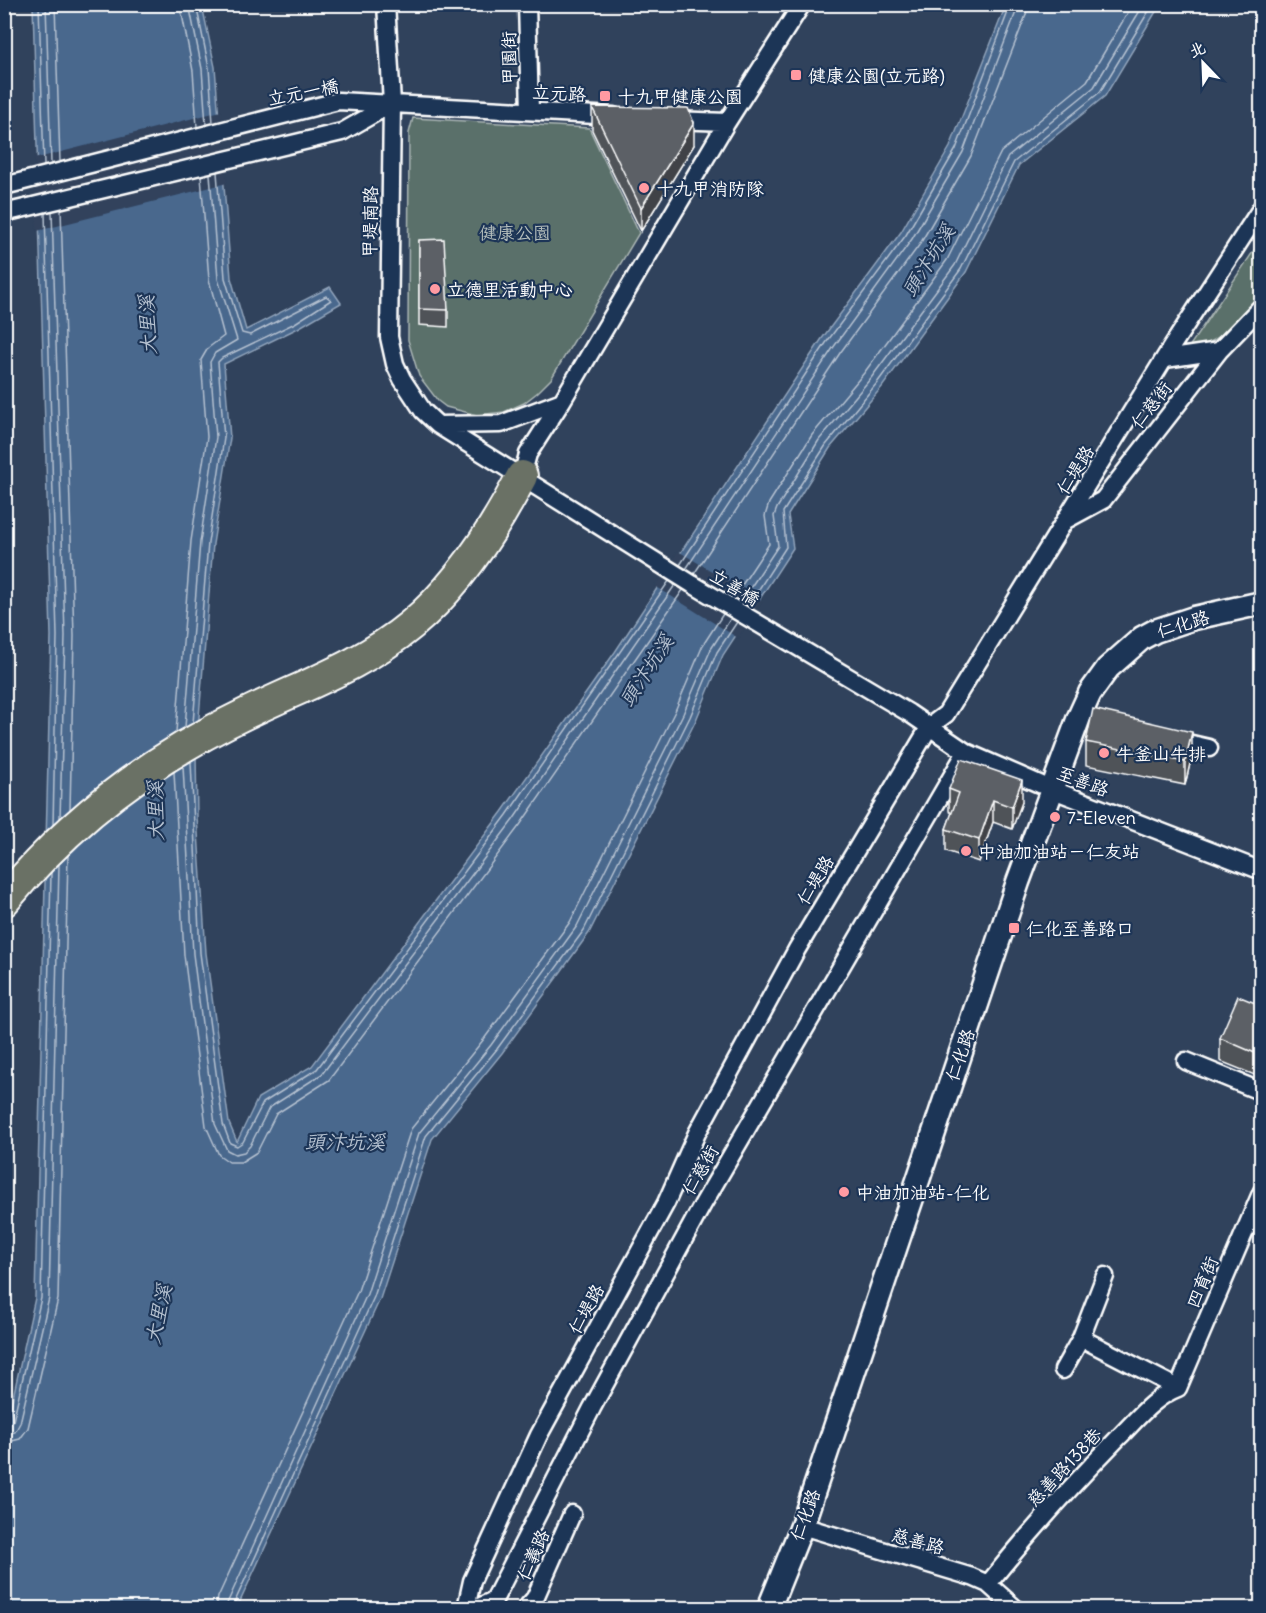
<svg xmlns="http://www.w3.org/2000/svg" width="1266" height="1613" viewBox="0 0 1266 1613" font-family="Delius,'LXGW WenKai TC',sans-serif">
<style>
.green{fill:#5a6f6b;stroke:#acb7b5;stroke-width:1.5}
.water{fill:#48678d;stroke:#91a4bb;stroke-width:1.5}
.pier{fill:#30425c}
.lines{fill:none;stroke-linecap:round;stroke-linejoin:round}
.shore{stroke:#b6c2d1;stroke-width:1.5}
.street-casing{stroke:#fff;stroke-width:21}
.secondary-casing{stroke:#fff;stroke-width:27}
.highway-casing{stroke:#fff;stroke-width:34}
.street{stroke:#1d3557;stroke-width:16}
.secondary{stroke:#1d3557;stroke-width:22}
.highway{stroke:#6b7165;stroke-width:30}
.wall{fill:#4f5358;stroke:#fff;stroke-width:1.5}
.shaded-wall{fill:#404347;stroke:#fff;stroke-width:1.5}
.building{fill:#5c6066;stroke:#fff;stroke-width:1.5}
.poi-dot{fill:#ff9aa2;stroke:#1d3557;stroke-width:2}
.labels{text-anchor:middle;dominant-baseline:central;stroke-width:4.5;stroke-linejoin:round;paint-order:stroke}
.street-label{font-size:18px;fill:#fff;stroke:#1d3557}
.poi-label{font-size:18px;fill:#fff;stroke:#1d3557;text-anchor:start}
.park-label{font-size:18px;fill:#b5bebc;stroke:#1d3557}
.water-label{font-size:20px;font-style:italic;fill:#b6c2d1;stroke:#1d3557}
</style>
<rect width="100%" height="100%" fill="#30425c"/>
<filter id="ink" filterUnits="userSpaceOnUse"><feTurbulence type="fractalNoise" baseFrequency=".0167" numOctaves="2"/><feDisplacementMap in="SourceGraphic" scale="12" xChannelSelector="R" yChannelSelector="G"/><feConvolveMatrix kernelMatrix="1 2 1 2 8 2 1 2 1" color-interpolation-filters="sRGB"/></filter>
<g filter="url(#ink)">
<path class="green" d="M413 118 589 128 639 233 551 379 538 392 524 403 504 412 477 415 446 407 438 401 419 376 408 340 409 133Z
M1261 240V295C1242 314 1218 349 1189 347Z"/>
<path class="water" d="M33 5H202L215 67 231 278 246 330 330 287 341 303 298 328 224 364 230 438 213 544 196 754 197 817 206 953 229 1123 237 1142 258 1098 312 1066 502 812 615 652 821 340 901 232 950 147 1006 5H1160L1105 96 1019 165 966 272 882 387 830 448 788 515 793 548 723 655 696 720 589 933 502 1053 432 1139 380 1299 237 1608H5V1433L35 1298 51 636Z"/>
<path class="pier" d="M221 111 227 183 37 231 34 159Z
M678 551 762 601 738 638 655 586Z"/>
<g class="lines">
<path class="shore" d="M39 4 44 166
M46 4 51 164
M55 4 60 162
M180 4 193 71 197 127
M189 4 202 69 206 125
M196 4 209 68 213 123
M61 209 74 636 70 809
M52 211 65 636 60 818
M45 213 57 636 53 825
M680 565 826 343 906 235 956 149 1011 4
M686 569 833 348 912 239 963 152 1019 4
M694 574 840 353 920 244 971 156 1026 15 1028 4
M734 597 769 544 765 516 769 503 812 435 864 373 947 260 1001 152 1087 81 1133 4
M741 602 778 546 774 516 777 508 819 440 871 378 955 265 1008 157 1094 87 1144 4
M748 606 786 547 783 512 826 445 877 383 961 269 1014 162 1100 92 1153 4
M193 723 208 543 224 438 218 362 222 358 295 323 331 300 326 296 250 335 242 333 225 278 217 172
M185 727 200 542 216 437 210 362 215 353 237 340 218 279 210 174
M176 732 191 541 207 437 201 360 208 348 224 336 209 280 201 176
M191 762 200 953 223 1124 230 1143 237 1146 243 1142 263 1103 317 1069 507 815 669 581
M183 766 193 954 215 1124 227 1150 235 1154 244 1152 250 1146 269 1108 322 1074 513 820 675 585
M174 772 184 955 206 1126 219 1155 229 1162H241L257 1152 276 1114 329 1080 520 825 683 590
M4 1427 13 1421 41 1298 51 873
M4 1434 15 1432 20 1423 49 1298 59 865
M4 1443 20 1439 28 1428 58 1299 68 855
M216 1608 218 1597 358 1291 411 1129 484 1039 570 922 675 711 703 645 723 614
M225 1608 367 1294 419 1133 491 1045 577 926 683 714 711 649 731 618
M232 1608 374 1297 426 1136 497 1049 584 930 690 717 717 652 737 622"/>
<g class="street-casing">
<path id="street" d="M386 4 392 103 389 337 395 364 402 379 423 411 438 425 692 584 909 713 966 752 1051 789 1262 871
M527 4 530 111
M672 120 727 122
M4 186 338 101 614 116
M4 213 342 132 391 104
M1165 359 1219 351
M438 425 501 424 562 401
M522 476 528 454 562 401 727 122 802 4
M1066 520 1103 500 1219 351 1262 306
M1170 739 1209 748
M1186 1061 1262 1092
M1081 1338 1178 1388
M1063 1370 1081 1338 1105 1276
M1178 1388 1262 1191
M802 1526 972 1577 988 1584 1015 1608
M988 1584C1029 1533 1073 1484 1119 1437 1137 1419 1154 1397 1178 1388
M466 1608 472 1581 539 1435 666 1203 697 1133 797 949 930 726 946 714 1172 346 1262 207
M477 1608 494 1600 592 1408 703 1204 966 752
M526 1608 535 1598 572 1514"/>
</g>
<g class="secondary-casing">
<path id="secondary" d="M769 1608 802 1526 1018 882 1079 717 1090 693 1108 668 1142 638 1155 631 1194 618 1262 603"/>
</g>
<g class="highway-casing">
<path id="highway" d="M4 901C71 819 152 758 247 713 302 686 363 665 411 625 458 586 494 530 522 476"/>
</g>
<use href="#street" class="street"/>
<use href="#secondary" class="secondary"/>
<use href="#highway" class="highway"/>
</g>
<path class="wall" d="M592 107 694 145 641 231 592 130Z
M419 240 448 310V327L419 325Z
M1086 742 1192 755 1185 785 1086 765Z
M949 789 1022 802 1012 829 993 822 979 862 946 851V829L952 813 949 811Z
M1262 1001V1078L1220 1061V1038L1260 1005Z"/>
<path class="shaded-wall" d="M694 123V145L641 231V208Z
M1192 732V755L1185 785V762Z
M1022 780V802L1012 829V807Z
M993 800V822L979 862V840Z"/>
<path class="building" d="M592 107 688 108 694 123 641 208Z
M444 239 448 310 419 309V240Z
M1093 709 1192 732 1185 762 1086 742Z
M961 759 1022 780 1012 807 993 800 979 840 946 829 959 793 949 789Z
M1238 996 1260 1005 1262 1001V1056L1220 1038Z"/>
</g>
<g class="poi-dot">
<rect x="790" y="69" width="12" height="12" rx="3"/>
<rect x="599" y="90" width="12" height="12" rx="3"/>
<circle cx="644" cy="188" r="6"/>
<circle cx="435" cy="289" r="6"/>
<circle cx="1104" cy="753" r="6"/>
<circle cx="1055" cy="817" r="6"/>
<circle cx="966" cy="851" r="6"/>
<rect x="1008" y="922" width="12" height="12" rx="3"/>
<circle cx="844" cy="1192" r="6"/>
</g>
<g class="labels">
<g class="street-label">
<text transform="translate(509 58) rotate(-91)">甲園街</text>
<text transform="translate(303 92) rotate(-11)">立元一橋</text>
<text transform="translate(559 93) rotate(3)">立元路</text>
<text transform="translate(370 222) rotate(-89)">甲堤南路</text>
<text transform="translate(1151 405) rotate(-52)">仁慈街</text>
<text transform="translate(1075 470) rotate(-58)">仁堤路</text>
<text transform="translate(735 587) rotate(31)">立善橋</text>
<text transform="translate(1183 624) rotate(-17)">仁化路</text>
<text transform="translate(1083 781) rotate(21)">至善路</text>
<text transform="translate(815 880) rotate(-59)">仁堤路</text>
<text transform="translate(960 1055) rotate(-71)">仁化路</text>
<text transform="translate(700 1170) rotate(-60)">仁慈街</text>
<text transform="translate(1202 1282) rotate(-67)">四育街</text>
<text transform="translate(586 1309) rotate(-61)">仁堤路</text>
<text transform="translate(1064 1467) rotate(-47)">慈善路138巷</text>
<text transform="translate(805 1515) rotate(-70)">仁化路</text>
<text transform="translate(918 1541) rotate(15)">慈善路</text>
<text transform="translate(533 1555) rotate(-66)">仁義路</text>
</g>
<g class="poi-label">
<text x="808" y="75">健康公園(立元路)</text>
<text x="617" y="96">十九甲健康公園</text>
<text x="656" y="188">十九甲消防隊</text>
<text x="447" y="289">立德里活動中心</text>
<text x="1116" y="753">牛釜山牛排</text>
<text x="1067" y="817">7-Eleven</text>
<text x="978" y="851">中油加油站－仁友站</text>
<text x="1026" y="928">仁化至善路口</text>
<text x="856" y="1192">中油加油站-仁化</text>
</g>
<g class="park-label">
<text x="515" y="232">健康公園</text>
</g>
<g class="water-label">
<text transform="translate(928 260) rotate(-58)">頭汴坑溪</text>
<text transform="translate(147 325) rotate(-93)">大里溪</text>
<text transform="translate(646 670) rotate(-57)">頭汴坑溪</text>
<text transform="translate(155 811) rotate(-91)">大里溪</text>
<text x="345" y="1141">頭汴坑溪</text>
<text transform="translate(158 1314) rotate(-78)">大里溪</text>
</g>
</g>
<rect width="1266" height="1613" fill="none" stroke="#1d3557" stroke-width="24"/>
<rect x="12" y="12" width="1242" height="1589" fill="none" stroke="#fff" stroke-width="2" filter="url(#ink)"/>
<g transform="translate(1203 63) rotate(337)" stroke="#1d3557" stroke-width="4.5" paint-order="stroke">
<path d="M0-4.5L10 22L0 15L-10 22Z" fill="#ffffff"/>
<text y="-9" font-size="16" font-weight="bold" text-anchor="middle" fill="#ffffff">北</text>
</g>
</svg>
